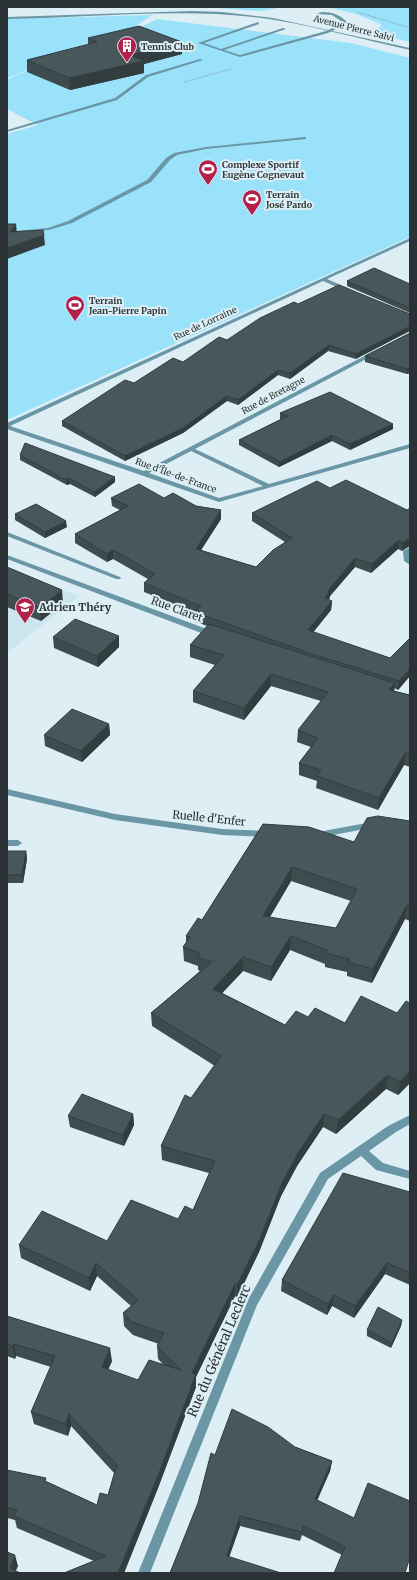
<svg xmlns="http://www.w3.org/2000/svg" width="417" height="1580" viewBox="0 0 417 1580" font-family="Merriweather,serif">
<style>
.built{fill:#cbe5ee}
.green{fill:#99e2fa}
.lines{fill:none;stroke-linecap:round;stroke-linejoin:round}
.path{stroke:#8c999e;stroke-width:1;stroke-dasharray:1.5 1.5;stroke-linecap:butt}
.lane{fill:#6b96a5;fill-rule:evenodd}
.street{fill:#6b96a5;fill-rule:evenodd}
.wall{fill:#3e4b4f;fill-rule:evenodd}
.shaded-wall{fill:#323d40}
.building{fill:#48575c;stroke:#323d40;fill-rule:evenodd}
.labels{text-anchor:middle;dominant-baseline:central;stroke-width:4;stroke-linejoin:round;paint-order:stroke}
.far-street-label{font-size:9px;fill:#2b3235;stroke:#ddeff5}
.far-poi-label{font-size:9px;font-weight:bold;fill:#2b3235;stroke:#ddeff5;text-anchor:start}
.poi-label{font-size:11px;font-weight:bold;fill:#2b3235;stroke:#ddeff5;text-anchor:start}
.street-label{font-size:11px;fill:#2b3235;stroke:#ddeff5}
.near-street-label{font-size:13px;fill:#2b3235;stroke:#ddeff5}
</style>
<rect width="100%" height="100%" fill="#ddeff5"/>
<path class="built" d="M7 569 79 596 7 653Z"/>
<path class="green" d="M109 7H284L261 11 217 8Z
M326 7H410V42L377 34 381 24 356 14Z
M153 15 132 28 7 78V19Z
M157 19 351 43 410 58V237L7 420V134L38 125 7 109V80L16 75 128 34Z"/>
<g class="lines">
<path class="path" d="M357 12 410 28
M184 82 231 69"/>
<path class="lane" d="M322 12C332 12 341 15 348 23L328 33 240 57 198 43 258 22 259 24 204 43 221 49 283 28 286 29 224 50 240 55 326 31 344 23 332 15 316 14Z
M305 137H306V139L206 149 177 155 170 160 151 182 72 223 49 230 7 234V232L48 228 68 221 147 180 166 158 174 153 206 147Z"/>
<path class="street" d="M192 11 222 12 273 18 410 48V50C358 39 306 23 253 17 171 8 89 18 7 19V17Z
M200 59 203 60 148 77 117 100 7 132V130L115 98 146 75Z
M410 238V241L327 279 350 289V291H346L323 281 10 426 144 471 374 351 377 353 376 354 195 449 269 484 410 444V448L219 502 7 429V423ZM191 451 263 486 219 498 149 473Z
M7 532 120 577 121 578 120 579H116L7 536Z
M410 547V565L404 561 403 551Z
M7 555 215 632 216 634 215 636H209L7 559Z
M7 789 115 814 222 829 267 831 271 834 267 837 222 835 115 820 7 795Z
M372 822 375 823 376 825 375 827 318 838 314 835 318 832Z
M7 840H18L22 843 18 846H7Z
M410 1115V1124L396 1132 369 1151 383 1163 410 1171V1179L376 1170 361 1156 328 1179 257 1305 150 1573H138L249 1298 320 1173 388 1126Z"/>
</g>
<path class="wall" d="M88 38 182 42V54L144 64V73L70 90 27 72V60L88 45Z
M347 281 410 284V313L347 286Z
M298 304 410 314 356 359 328 351 290 379 278 375 238 405 227 401 183 433 125 461 62 426V421L134 383 183 362Z
M410 333V373L407 374 365 362V356Z
M280 413 393 424V429L350 450 332 441 279 467 239 445V440L281 419H280Z
M20 455 115 482 95 497 70 484 67 485 20 460Z
M330 488 407 510 402 551 398 549 371 573 355 567 330 596 329 600 332 601 331 610 313 632 390 658 410 638V676L398 690 394 688V691L410 695V767L404 765 378 810 316 788 317 781 299 775V763L311 747 297 742 298 730 321 701 271 686 244 720 193 702V691L215 665 190 657V645L207 626 194 621V612L144 592V583L148 579 113 559 107 562 75 543V534L120 510 112 506 111 498H164L196 506 221 510V519L201 550 256 567 285 542 252 521V513Z
M15 514 67 527 45 538 15 520Z
M7 567 63 603 41 621 7 607Z
M119 636V647L98 667 54 648 53 637Z
M109 724 110 735 82 762 45 746 44 735Z
M410 821V921L405 919 372 983 347 976V972L325 967V964L290 950 271 981 243 971 222 993 285 1025 308 1017 345 1023 397 1013 410 1003V1083L398 1095 386 1089 336 1134 323 1127 297 1166 281 1196 259 1252 237 1298 235 1296 196 1377V1387L158 1488 124 1573H64L94 1561 17 1528 15 1520 7 1518V1470L47 1482 97 1505 108 1495 114 1473 71 1426 68 1436 34 1424 31 1412 51 1367 16 1356 15 1359 7 1356V1316L112 1361 108 1370 138 1380 163 1364 158 1359 157 1346 159 1344 133 1335 124 1326 123 1313 131 1306 97 1276 90 1291 21 1258 19 1245 107 1241 178 1219 193 1210 209 1173 162 1160 161 1146 191 1098 215 1066 152 1026 151 1013 200 971 198 970V966L184 961 183 947 186 943V936L202 920 263 824 354 842ZM291 881 351 901 336 928 270 917Z
M7 851H26L27 859 23 883H7Z
M133 1114 134 1125 124 1146 70 1127 68 1116Z
M410 1192V1285L385 1274 354 1318 332 1306 327 1315 281 1291 282 1280Z
M402 1320 401 1326 391 1348 367 1336V1330Z
M295 1447 332 1461 330 1471 317 1500 406 1573 342 1555 302 1535 300 1541 240 1526 229 1557 170 1573 198 1503 215 1455Z"/>
<path class="shaded-wall" d="M182 42V54L144 64V73L70 90 69 78 130 55Z
M16 224 17 235 10 232Z
M44 235 45 245 7 259V248Z
M410 326V331L356 359V354Z
M329 345 328 351 290 379V373Z
M410 368V373L407 374V369Z
M278 370V375L238 405V400Z
M227 396V401L183 433 125 461V456Z
M393 424V429L350 450V444Z
M332 435V441L279 467 280 462Z
M115 477V482L95 497 94 492Z
M69 478 70 484 67 485 66 480Z
M221 510V519L196 558V549Z
M66 521 67 527 45 538V532Z
M410 538V546L402 551V543Z
M399 540 398 549 371 573 372 564Z
M113 550V559L107 562V554Z
M355 558V567L330 596 329 600 325 598 328 591Z
M62 590 63 603 41 621 40 608Z
M332 601 331 610 308 639V630Z
M119 636V647L98 667 97 656Z
M410 669V676L398 690 399 681Z
M271 674V686L244 720V708Z
M395 683 394 695 389 690Z
M109 724 110 735 82 762 81 751Z
M405 753 404 765 378 810 379 798Z
M26 851 27 859 23 883 22 875Z
M292 867 291 881 262 930 263 916Z
M407 905 405 919 372 983 373 969Z
M291 936 290 950 271 981V967Z
M243 957V971L213 1003V989Z
M410 1071V1083L398 1095 400 1082Z
M388 1075 386 1089 336 1134 338 1120Z
M133 1114 134 1125 124 1146 123 1135Z
M324 1114 323 1127 297 1166 281 1196 259 1252 237 1298V1285L282 1183 298 1153Z
M96 1263 97 1276 90 1291 89 1278Z
M387 1263 385 1274 354 1318 355 1306Z
M235 1284V1296L196 1377V1387L158 1488 124 1573H118L192 1373Z
M334 1295 332 1306 327 1315 328 1304Z
M402 1320 401 1326 391 1348 392 1343Z
M14 1344 16 1356 15 1359 12 1346Z
M110 1348 112 1361 103 1380 102 1367Z
M69 1414 71 1426 68 1436 66 1424Z
M332 1461 330 1471 314 1508 315 1499Z
M240 1516V1526L226 1566 227 1556Z
M15 1555 18 1566 15 1573 10 1568Z"/>
<path class="building" d="M139 26 182 42 130 55 144 61 69 78 27 60 97 42 88 38Z
M7 224H16L10 232 43 230 44 235 7 248Z
M374 268 410 284V308L347 281Z
M339 285 410 314V326L356 354 329 345 290 373 278 370 238 400 227 396 183 428 125 456 62 421 125 380 134 383 173 358 183 362 219 337 227 340 260 318 294 302 298 304Z
M410 333V368L407 369 365 356Z
M330 392 393 424 350 444 332 435 280 462 239 440 288 416 280 413Z
M25 443 115 477 94 492 69 478 66 480 20 455Z
M346 480 407 510 410 508V538L402 543 399 540 372 564 355 558 328 591H330L325 598 332 601 308 630 390 658 410 638V669L399 681 312 654 194 612 201 606 144 583 155 574 113 550 107 554 75 534 128 506 111 498 139 484 164 498 173 493 196 506 221 510 196 549 256 567 273 550 292 538 252 513 317 481 330 488Z
M36 504 66 521 45 532 15 514Z
M7 567 62 590 40 608 7 594Z
M75 619 119 636 97 656 53 637Z
M209 624 395 683 389 690 410 695V754L405 753 379 798 317 776 321 770 299 763 318 738 298 730 328 692 271 674 244 708 193 691 224 655 190 645Z
M72 709 109 724 81 751 44 735Z
M378 816 410 821V906L407 905 373 969 348 962 350 959 326 953 327 950 291 936 271 967 243 957 213 989 285 1025 296 1011 308 1017 315 1008 345 1023 361 996 397 1013 406 1001 410 1003V1071L400 1082 388 1075 338 1120 324 1114 298 1153 282 1183 260 1239 237 1285 235 1284 192 1373 196 1374 158 1476 118 1573H64L106 1556 14 1516 17 1510 7 1507V1470L46 1478 45 1481 97 1505 100 1493 108 1495 117 1465 69 1414 66 1424 31 1412 55 1356 14 1344 12 1346 7 1344V1316L110 1348 102 1367 138 1380 149 1360 181 1370 157 1346 164 1333 132 1322 123 1313 138 1300 96 1263 89 1278 19 1245 42 1211 107 1241 131 1200 178 1219 185 1206 193 1210 215 1161 161 1146 185 1095 191 1098 221 1056 151 1013 212 962 198 957 200 953 183 947 190 937 186 936 198 918 202 920 263 824 309 827 354 842 367 818ZM292 867 357 889 336 928 263 916Z
M7 851H26L22 875H7Z
M82 1094 133 1114 123 1135 68 1116Z
M343 1173 410 1192V1273L387 1263 355 1306 334 1295 328 1304 282 1280Z
M378 1307 402 1320 392 1343 367 1330Z
M232 1409 268 1427 295 1447 332 1461 315 1499 354 1518 368 1483 410 1501V1557L405 1573H334L345 1547 303 1526 302 1532 240 1516 227 1556 281 1573H170L198 1503 211 1453 215 1455Z
M7 1552 15 1555 10 1568 20 1573H7Z"/>
<defs>
<g id="building-pin" transform="scale(1)"><path d="M0 17L-7.5 6A9.5 9.5 0 1 1 7.5 6Z" fill="#b3214b" stroke="#ddeff5"/><path d="M-4-6H4V6H1V3H-1V6H-4ZM-2.5-4.3h1.7v1.8h-1.7ZM.8-4.3h1.7v1.8H.8ZM-2.5-1h1.7V.8h-1.7ZM.8-1h1.7V.8H.8Z" fill="#fff"/></g>
<g id="stadium-pin" transform="scale(1)"><path d="M0 17L-7.5 6A9.5 9.5 0 1 1 7.5 6Z" fill="#b3214b" stroke="#ddeff5"/><path d="M0-5a6.5 5 0 1 0 0 10a6.5 5 0 1 0 0-10ZM-3.5-1.8h7v3.6h-7Z" fill="#fff"/></g>
<g id="school-pin" transform="scale(1)"><path d="M0 17L-7.5 6A9.5 9.5 0 1 1 7.5 6Z" fill="#b3214b" stroke="#ddeff5"/><path d="M0-5L7-2L0 1L-7-2ZM-4 1L0 2.5L4 1V4Q0 6-4 4Z" fill="#fff"/></g>
</defs>
<g fill-rule="evenodd">
<use href="#building-pin" x="127" y="46"/>
<use href="#stadium-pin" x="208" y="169"/>
<use href="#stadium-pin" x="252" y="199"/>
<use href="#stadium-pin" x="75" y="305"/>
<use href="#school-pin" x="25" y="607"/>
</g>
<g class="labels">
<g class="far-street-label">
<text transform="translate(354 28) rotate(14)">Avenue Pierre Salvi</text>
<text transform="translate(205 323) rotate(-25)">Rue de Lorraine</text>
<text transform="translate(273 395) rotate(-28)">Rue de Bretagne</text>
<text transform="translate(176 475) rotate(20)">Rue d'Île-de-France</text>
</g>
<g class="far-poi-label">
<text x="141" y="46">Tennis Club</text>
<text x="222" y="164">Complexe Sportif<tspan x="222" dy="10">Eugène Cognevaut</tspan></text>
<text x="266" y="194">Terrain<tspan x="266" dy="10">José Pardo</tspan></text>
<text x="89" y="300">Terrain<tspan x="89" dy="10">Jean-Pierre Papin</tspan></text>
</g>
<g class="poi-label">
<text x="39" y="607">Adrien Théry</text>
</g>
<g class="street-label">
<text transform="translate(177 609) rotate(20)">Rue Claret</text>
<text transform="translate(209 818) rotate(6)">Ruelle d'Enfer</text>
</g>
<g class="near-street-label">
<text transform="translate(219 1351) rotate(-67)">Rue du Général Leclerc</text>
</g>
</g>
<rect width="417" height="1580" fill="none" stroke="#2b3235" stroke-width="16"/>
</svg>
